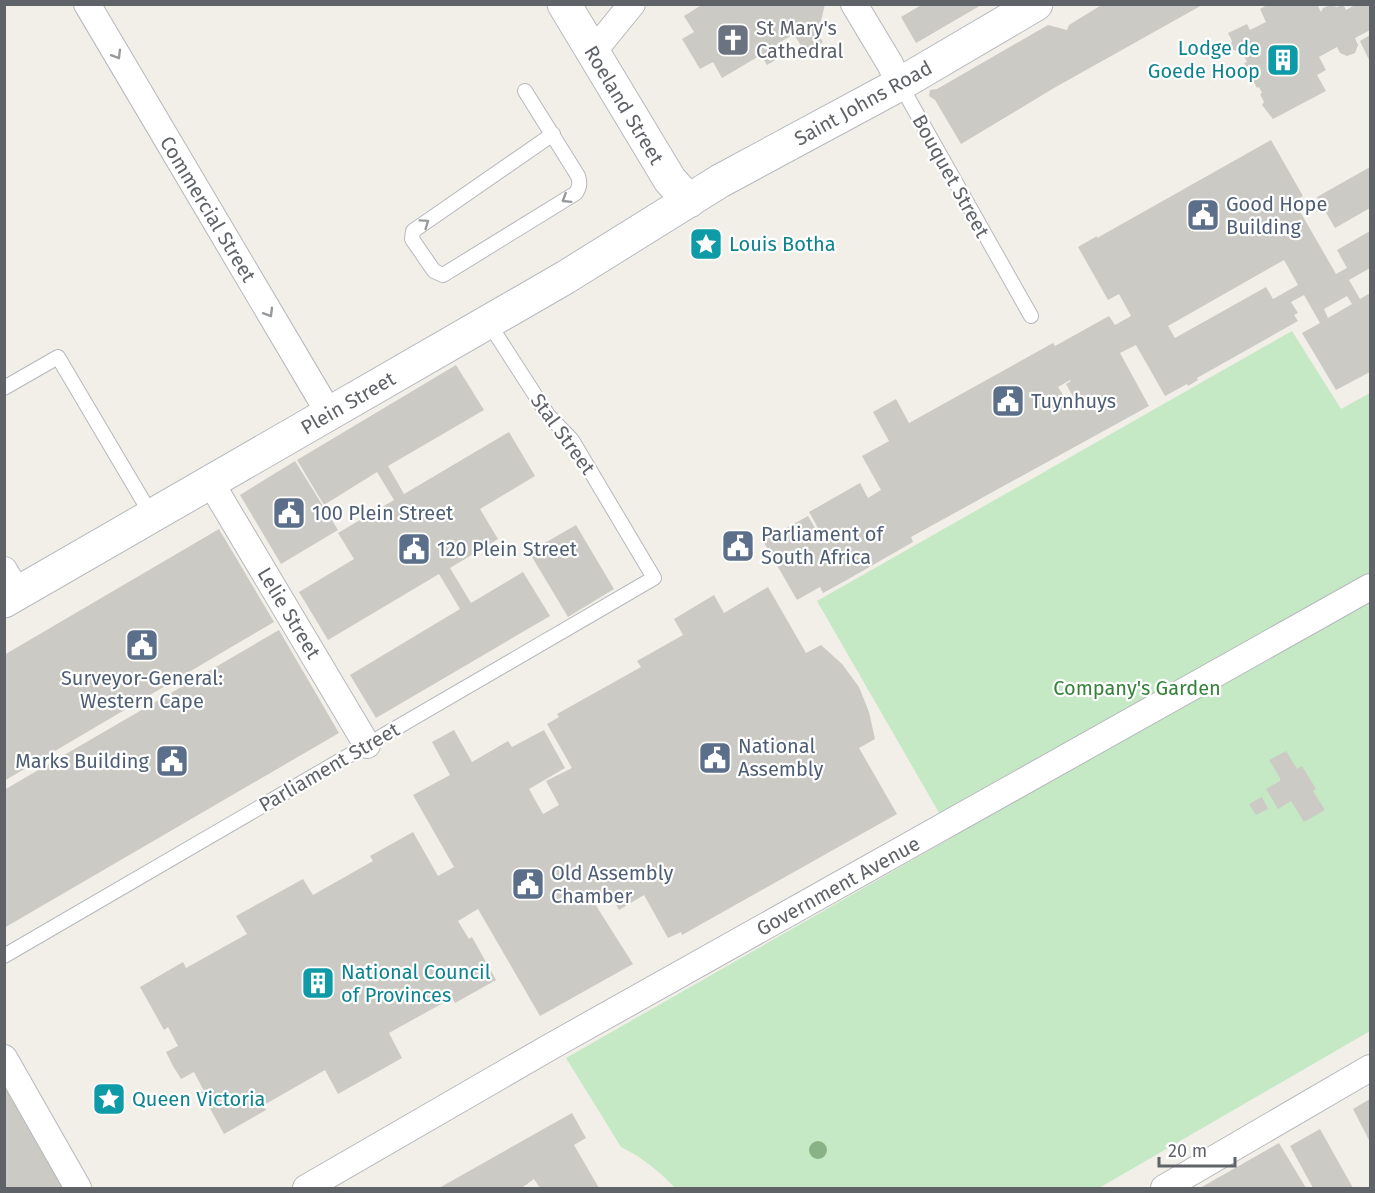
<svg xmlns="http://www.w3.org/2000/svg" width="1375" height="1193" viewBox="0 0 1375 1193" font-family="'Fira Sans',sans-serif">
<style>
.green{fill:#c5e8c5}
.building{fill:#cccac5;fill-rule:evenodd}
.lines{fill:none;stroke-linecap:round;stroke-linejoin:round}
.lane-casing{stroke:#b5b8bc;stroke-width:16}
.street-casing{stroke:#b5b8bc;stroke-width:28}
.secondary-casing{stroke:#b6babf;stroke-width:35}
.lane{stroke:#fff;stroke-width:14}
.street{stroke:#fff;stroke-width:26}
.secondary{stroke:#fff;stroke-width:33}
.tree{fill:#89b387}
.oneway{stroke:#979a9d}
.labels{text-anchor:middle;dominant-baseline:central;stroke-width:4.5;stroke-linejoin:round;paint-order:stroke}
.worship-label{font-size:20px;fill:#5b616d;stroke:#fff;text-anchor:start}
.culture-label{font-size:20px;fill:#0d838f;stroke:#fff;text-anchor:start}
.street-label{font-size:20px;fill:#5f6368;stroke:#fff}
.service-label{font-size:20px;fill:#4e5e75;stroke:#fff;text-anchor:start}
.park-label{font-size:20px;fill:#348238;stroke:#fff}
</style>
<rect width="100%" height="100%" fill="#f1efe8"/>
<path class="green" d="M1292 331 1341 409 1370 393V1031L1099 1188H675C659 1171 642 1157 621 1147L566 1058 953 837 817 601Z"/>
<path class="building" d="M703 4H825L820 25 810 23 823 42 805 53 794 34 777 44 784 55 767 65 761 55 722 78 713 62 700 69 682 39 694 32 684 16Z
M923 4H983L916 43 901 17Z
M1103 4H1204L1054 88 961 144 935 100 929 96 930 90 937 89 1048 25 1067 30 1069 25Z
M1269 4H1317L1321 12 1323 8 1330 5 1337 7 1343 4 1346 10 1357 4H1370V30L1355 38 1358 45 1355 53 1347 56 1340 53 1337 47 1319 57 1326 70 1317 75 1326 91 1273 119 1262 105 1264 102 1260 94 1262 93 1259 87 1257 88 1244 63 1247 62 1244 56 1241 57 1238 51 1233 50 1231 45 1232 41 1228 33 1247 24 1250 30 1266 22 1260 9Z
M1370 35V62L1360 41Z
M1271 140 1303 196 1294 201 1336 274 1347 268 1337 250 1370 231V268L1349 280 1360 299 1370 293V372L1336 390 1302 333 1320 323 1304 295 1291 302 1298 313 1294 315 1298 321 1197 378 1198 380 1188 386 1187 384 1165 396 1136 345 1120 353 1149 406 911 537 913 542 845 581 823 593 820 587 797 600 763 541 808 516 821 538 823 537 809 512 860 483 868 498 881 490 862 456 889 441 873 412 896 399 909 423 1053 343 1055 346 1109 316 1115 325 1131 316 1119 294 1108 300 1078 247 1097 236V238ZM1284 260 1298 285 1273 299 1266 287 1175 338 1168 326ZM1347 296 1352 304 1328 318 1324 309ZM1070 380 1071 381 1066 384 1076 402 1070 406 1058 387Z
M1370 167V208L1335 228 1317 197Z
M456 365 484 410 388 466 404 494 509 432 535 476 480 509 498 539 450 568 471 603 523 572 550 616 376 718 350 675 460 609 439 574 328 640 299 592 354 559 338 533 394 500 377 472 324 505 297 460Z
M295 461 338 530 281 564 240 495Z
M576 525 614 589 568 617 529 552Z
M219 529 274 622 4 781V655Z
M768 587 806 653 821 645 842 664 859 687 869 712 875 739 859 748 897 814 682 935 681 932 668 938 644 895 619 910 611 895 595 904 633 964 540 1016 478 909 458 921 469 939 472 937 496 980 455 1003 452 998 389 1033 402 1058 338 1094 325 1070 264 1105 266 1110 224 1134 201 1092 204 1091 194 1072 181 1079 173 1066 166 1052 178 1046 168 1027 164 1030 140 987 183 962 186 968 247 934 236 916 303 879 313 895 373 861 370 856 413 832 438 876 454 867 413 795 450 775 432 742 454 730 472 762 508 741 512 747 544 730 565 768 529 789 543 814 559 805 546 781 572 768 547 724 559 717 557 714 641 667 637 661 683 635 674 619 714 595 724 613Z
M279 630 339 733 4 928V790Z
M1286 751 1297 769 1302 766 1316 789 1313 791 1325 810 1304 822 1291 801 1278 809 1266 789 1280 781V778L1269 760Z
M1262 797 1268 809 1256 815 1249 804Z
M4 1085 65 1188H4Z
M1370 1099V1142L1353 1109Z
M572 1113 586 1138 574 1145 599 1188H540L534 1179 523 1187 527 1188H439Z
M1320 1129 1353 1188H1313L1290 1146Z
M1279 1143 1306 1188H1200Z"/>
<g class="lines">
<g class="lane-casing">
<path id="lane" d="M900 84 1031 316
M525 91 578 176C580 183 580 186 576 193L443 275 434 271 412 239 413 231 553 134
M4 388 58 357 152 516
M4 956 654 578 572 440 548 415 488 322"/>
</g>
<g class="street-casing">
<path id="street" d="M87 4 329 413
M854 4 890 64 900 84
M592 53 632 4
M211 483 367 745
M4 570 18 593
M4 1058 78 1188
M306 1188 550 1047 1370 587
M1164 1188 1370 1068"/>
</g>
<g class="secondary-casing">
<path id="secondary" d="M564 4 670 180 689 201
M4 601 566 277 720 181 900 84 1036 4"/>
</g>
<use href="#lane" class="lane"/>
<use href="#street" class="street"/>
<use href="#secondary" class="secondary"/>
</g>
<circle class="tree" cx="818" cy="1150" r="9"/>
<defs><path id="oneway-chevron" d="M-2-3.5L2.5 0L-2 3.5" fill="none" stroke-width="1.6" stroke-linecap="round" stroke-linejoin="round" transform="scale(1.5)"/></defs>
<g class="oneway">
<use href="#oneway-chevron" transform="translate(117 55) rotate(59)"/>
<use href="#oneway-chevron" transform="translate(566 199) rotate(148)"/>
<use href="#oneway-chevron" transform="translate(425 223) rotate(-35)"/>
<use href="#oneway-chevron" transform="translate(269 313) rotate(59)"/>
</g>
<defs>
<g id="church-square" transform="scale(1.725)"><rect x="-9" y="-9" width="18" height="18" rx="4" fill="#6b7280" stroke="#fff"/><path d="M-1.2-6h2.4v3.5h3.3v2.4h-3.3V6h-2.4V-.1h-3.3v-2.4h3.3Z" fill="#fff"/></g>
<g id="building-square" transform="scale(1.725)"><rect x="-9" y="-9" width="18" height="18" rx="4" fill="#0f9aa8" stroke="#fff"/><path d="M-4-6H4V6H1V3H-1V6H-4ZM-2.5-4.3h1.7v1.8h-1.7ZM.8-4.3h1.7v1.8H.8ZM-2.5-1h1.7V.8h-1.7ZM.8-1h1.7V.8H.8Z" fill="#fff"/></g>
<g id="civic-square" transform="scale(1.725)"><rect x="-9" y="-9" width="18" height="18" rx="4" fill="#5c6f8a" stroke="#fff"/><path d="M-.6-6.5H3V-4.5H.6V-3L4-1V1h2V6H-6V1h2V-1L-.6-3ZM-1.2 2.5V6h2.4V2.5Z" fill="#fff"/></g>
<g id="sight-square" transform="scale(1.725)"><rect x="-9" y="-9" width="18" height="18" rx="4" fill="#0f9aa8" stroke="#fff"/><path d="M0-6L1.8-2.2L6-1.7L2.9 1.2L3.7 5.4L0 3.3L-3.7 5.4L-2.9 1.2L-6-1.7L-1.8-2.2Z" fill="#fff"/></g>
</defs>
<g fill-rule="evenodd">
<use href="#church-square" x="733" y="40"/>
<use href="#building-square" x="1283" y="60"/>
<use href="#civic-square" x="1203" y="215"/>
<use href="#sight-square" x="706" y="244"/>
<use href="#civic-square" x="1008" y="401"/>
<use href="#civic-square" x="289" y="513"/>
<use href="#civic-square" x="738" y="546"/>
<use href="#civic-square" x="414" y="549"/>
<use href="#civic-square" x="142" y="645"/>
<use href="#civic-square" x="715" y="758"/>
<use href="#civic-square" x="172" y="761"/>
<use href="#civic-square" x="528" y="884"/>
<use href="#building-square" x="318" y="983"/>
<use href="#sight-square" x="109" y="1099"/>
</g>
<g class="labels">
<g class="worship-label">
<text x="756" y="28">St Mary's<tspan x="756" dy="23">Cathedral</tspan></text>
</g>
<g class="culture-label">
<text x="1260" y="48" text-anchor="end">Lodge de<tspan x="1260" dy="23">Goede Hoop</tspan></text>
<text x="729" y="244">Louis Botha</text>
<text x="341" y="972">National Council<tspan x="341" dy="23">of Provinces</tspan></text>
<text x="132" y="1099">Queen Victoria</text>
</g>
<g class="street-label">
<text transform="translate(863 103) rotate(-29)">Saint Johns Road</text>
<text transform="translate(624 105) rotate(59)">Roeland Street</text>
<text transform="translate(951 176) rotate(61)">Bouquet Street</text>
<text transform="translate(208 209) rotate(59)">Commercial Street</text>
<text transform="translate(348 403) rotate(-30)">Plein Street</text>
<text transform="translate(563 434) rotate(54)">Stal Street</text>
<text transform="translate(289 613) rotate(59)">Lelie Street</text>
<text transform="translate(329 767) rotate(-30)">Parliament Street</text>
<text transform="translate(838 886) rotate(-29)">Government Avenue</text>
</g>
<g class="service-label">
<text x="1226" y="204">Good Hope<tspan x="1226" dy="23">Building</tspan></text>
<text x="1031" y="401">Tuynhuys</text>
<text x="312" y="513">100 Plein Street</text>
<text x="761" y="534">Parliament of<tspan x="761" dy="23">South Africa</tspan></text>
<text x="437" y="549">120 Plein Street</text>
<text x="142" y="678" text-anchor="middle">Surveyor-General:<tspan x="142" dy="23">Western Cape</tspan></text>
<text x="738" y="746">National<tspan x="738" dy="23">Assembly</tspan></text>
<text x="149" y="761" text-anchor="end">Marks Building</text>
<text x="551" y="873">Old Assembly<tspan x="551" dy="23">Chamber</tspan></text>
</g>
<g class="park-label">
<text x="1137" y="688">Company's Garden</text>
</g>
</g>
<rect width="1375" height="1193" fill="none" stroke="#5f6368" stroke-width="12"/>
<path d="M1159 1157v9h76v-9" fill="none" stroke="#5f6368" stroke-width="3"/>
<text x="1168" y="1157" font-size="18" fill="#5f6368" stroke="#ffffff" stroke-width="4.5" paint-order="stroke">20 m</text>
</svg>
